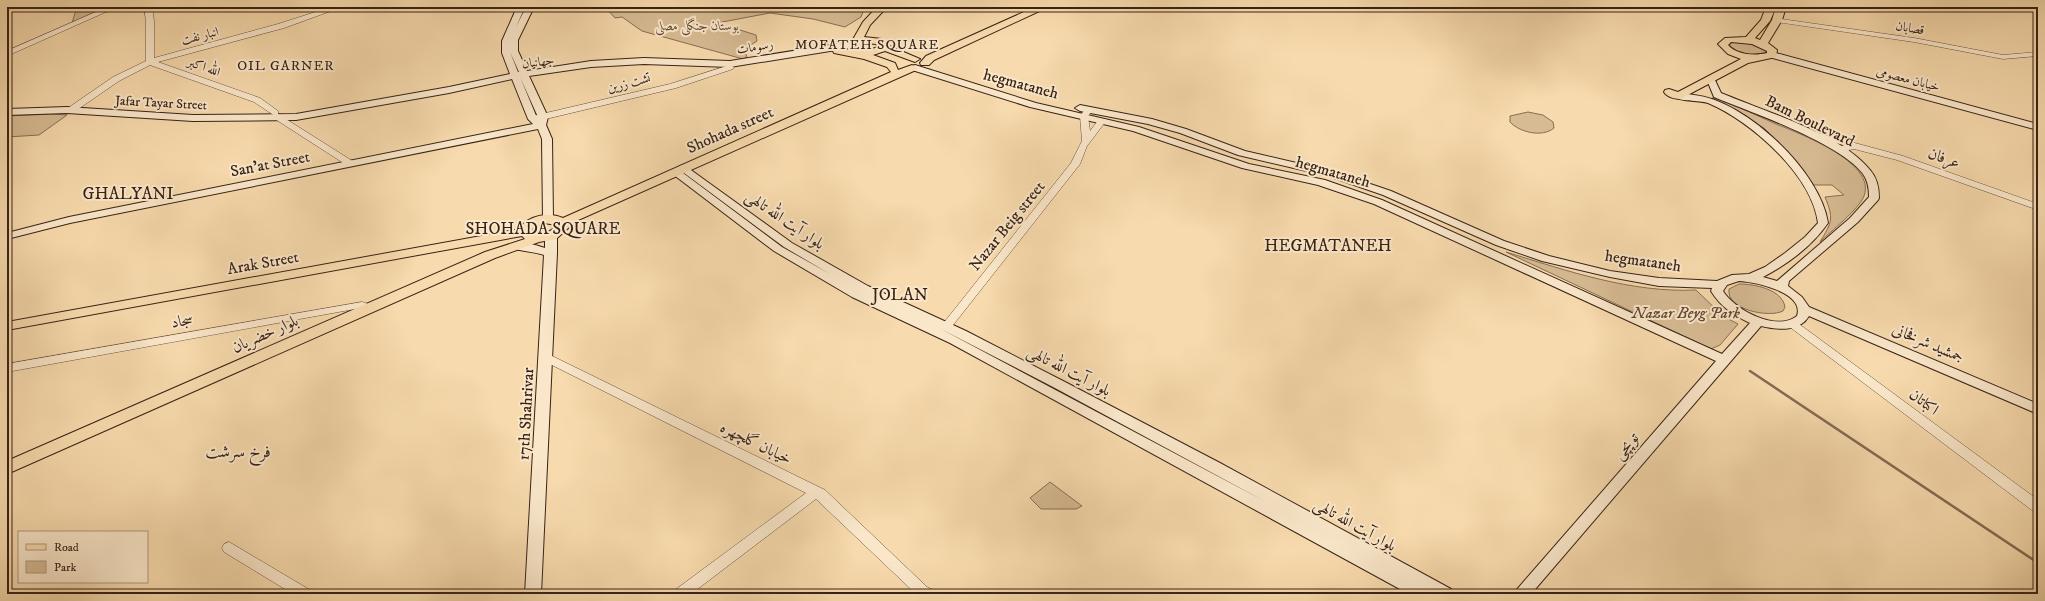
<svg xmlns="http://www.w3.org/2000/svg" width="2045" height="601" viewBox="0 0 2045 601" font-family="'IM FELL DW Pica',Amiri,serif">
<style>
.green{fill:#d7bb93;stroke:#886e54}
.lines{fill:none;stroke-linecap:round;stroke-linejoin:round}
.stream{stroke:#846b52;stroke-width:2.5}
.tertiary-casing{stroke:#68503c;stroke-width:1}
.secondary-casing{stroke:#382216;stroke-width:2}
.primary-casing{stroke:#382216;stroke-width:2}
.tertiary{fill:#fae7ca;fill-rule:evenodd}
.secondary{fill:#fae7ca;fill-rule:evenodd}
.primary{fill:#f7daad;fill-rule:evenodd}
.labels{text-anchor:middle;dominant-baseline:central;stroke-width:4;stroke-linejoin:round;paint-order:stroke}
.far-park-label{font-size:13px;font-style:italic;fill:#604835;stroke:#fae7ca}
.far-street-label{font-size:13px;fill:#382216;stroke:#fae7ca}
.far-neighbourhood-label{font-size:14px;letter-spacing:1px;fill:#382216;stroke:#fae7ca}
.street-label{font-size:16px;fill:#382216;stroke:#fae7ca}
.park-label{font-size:16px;font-style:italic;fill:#604835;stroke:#fae7ca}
.neighbourhood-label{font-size:17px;fill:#382216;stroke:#fae7ca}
</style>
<rect width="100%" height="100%" fill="#f7daad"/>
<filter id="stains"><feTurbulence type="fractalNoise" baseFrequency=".005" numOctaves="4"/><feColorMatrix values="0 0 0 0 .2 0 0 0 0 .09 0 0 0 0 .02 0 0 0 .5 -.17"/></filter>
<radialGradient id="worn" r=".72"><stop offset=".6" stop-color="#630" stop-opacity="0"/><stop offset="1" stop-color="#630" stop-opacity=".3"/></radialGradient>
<path class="green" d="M77 7H106L72 23Z
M605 7H865L861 17 845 27 813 19 770 13 717 23 718 27 737 29 756 35 757 41 744 49 747 57 743 59 642 31 622 17 615 18Z
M1733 42 1751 43 1765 49 1766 53C1755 56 1736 57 1729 45Z
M1712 98H1717C1737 106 1756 115 1776 124 1798 133 1877 162 1864 196 1860 208 1830 232 1820 242 1832 222 1834 219 1825 197L1844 195 1832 185H1814L1764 128Z
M1528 112 1543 115 1553 122 1554 128C1542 138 1519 132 1510 122V116Z
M52 114 67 115 39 135 7 137V116Z
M1506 252C1568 271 1631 293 1696 290L1723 316 1738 324 1720 345 1711 349Z
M1739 284C1754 284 1782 289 1785 307L1783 311C1769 318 1726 310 1729 289Z
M1050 482 1082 506 1076 509H1041L1030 498Z"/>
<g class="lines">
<path class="stream" d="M1750 371 2038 563"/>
<g class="tertiary-casing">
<path id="tertiary" d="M107 7H117L7 56V51Z
M144 7H152L154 21V58L278 24 331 7H342L284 28 158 62 260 98 278 111V114L354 162V166H348L275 119V116L254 102 150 65 119 81 74 112H68V108L113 77 146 61V21Z
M1774 18 1914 38 2003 55 2038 52V56L2003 59 1914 42 1777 22H1774Z
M730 65 734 67 733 69 676 88 533 122 529 119 533 116 670 84Z
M1089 107 1093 110 1088 116 1090 131 1099 119H1105L1106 121 1087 146 1080 164 950 329H942L940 327 942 325 1071 163 1082 141 1080 116 1086 108Z
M1814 132 1903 156 2038 204V210L1897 160 1854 149 1849 150 1847 154H1841L1839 148 1844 145 1811 137 1810 135Z
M362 302 366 303 368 305 366 307 7 372V364Z
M1791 320 1795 321 2038 500V512L2033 511 1787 325 1785 323 1787 321Z
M546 353 825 490 927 587 933 590 935 594H916L816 499 691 594H673L675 590 806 493 542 360 540 357Z
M229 542 310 590 312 594H293L224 552 222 548 224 544Z"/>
</g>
<g class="secondary-casing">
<path id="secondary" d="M517 7H525L516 27 526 7H534L518 40V51L527 71 591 61 644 58 730 61 855 41 859 44 855 47 730 67 644 64 591 67 529 76 548 117 546 125 552 139 553 219 548 222 543 219 542 139 538 129 70 223 7 239V233L69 217 533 124 528 119 512 79 449 93 296 120 193 121 67 113 7 115V109L67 107 193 115 296 114 449 87 510 74 502 53V41ZM510 52 519 72H518ZM520 77 538 117V118H537Z
M1772 52 2038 124V130L1769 57 1768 55Z
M915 65 1036 103 1139 127 1249 164 1325 180 1382 200 1722 354 1750 323C1733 315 1721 307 1711 291L1712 288 1659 286 1610 277 1542 261 1496 245 1383 195 1328 176 1238 155 1180 133 1148 124 1080 111 1075 108 1080 105 1152 119 1186 129 1245 151 1335 172 1391 191 1504 241 1549 256 1610 271 1659 278 1717 281 1732 275 1749 274 1765 267 1785 253 1805 237 1818 223C1812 175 1751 121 1708 103 1699 100 1679 102 1673 96 1678 91 1687 94 1694 95 1745 100 1821 172 1828 223 1812 246 1788 264 1763 277L1777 281 1850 218 1869 197C1869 189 1868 181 1863 174 1839 142 1752 113 1714 97L1707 80 1708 78H1714L1721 93C1763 111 1842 134 1870 170 1877 178 1879 187 1879 198L1878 200 1858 222 1789 281 1788 286 1802 297 1809 307 2038 404V414L1809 316C1800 332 1777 330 1761 326L1531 594H1513L1716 361 1374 204 1318 185 1242 168 1133 131 1030 107 912 70V66ZM1739 281C1755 282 1805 292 1797 316 1776 332 1735 310 1723 291L1727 285Z
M684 165 792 243 868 286 966 331 1065 382 1220 463 1451 589 1453 594H1409L950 343 852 297 774 251 670 172 671 170H679L782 247 830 274 784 247 680 170 679 168 680 166ZM939 328 1055 388 1268 503Z
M551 233 557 236V253L541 594H525L544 255C537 252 512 250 509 247 516 239 536 245 545 248V236Z"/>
</g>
<g class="primary-casing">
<path id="primary" d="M877 7H887L870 25 864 37 882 39 887 45 920 59 915 62 885 51 873 55 895 63 898 70 912 65 917 68 916 70 576 221 556 239 539 242 495 258 7 474V461L485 252 525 239 522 236 7 330V322L520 229C527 215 550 212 563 218L891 72 887 67 864 59 834 53 833 51 838 48 850 50 848 48 863 22ZM866 43 876 44 878 47 869 50 858 47ZM544 223 556 225C551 233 540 237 532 231L533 228Z
M1035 7H1048L934 60 929 65H921L920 63 926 56Z
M1766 7H1776L1770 21 1755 38 1760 40 1772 20 1776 7H1786L1782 20 1768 43 1777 50 1776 57 1748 63 1682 98C1676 100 1667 97 1664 92L1665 90 1669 89 1678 92 1741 59 1728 54 1718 44 1725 38 1746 37 1761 20ZM1731 42 1752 44 1767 51V53C1754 56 1737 55 1728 45Z"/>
</g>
<use href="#tertiary" class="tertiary"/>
<use href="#secondary" class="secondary"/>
<use href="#primary" class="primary"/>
</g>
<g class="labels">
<g class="far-park-label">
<text x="697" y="26">بوستان جنگلی مصلی</text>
</g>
<g class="far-street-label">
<text transform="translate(1910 28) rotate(10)">قصابان</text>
<text transform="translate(200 36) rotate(-15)">انبار نفت</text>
<text transform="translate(755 47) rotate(-9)">رسومات</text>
<text transform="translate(538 62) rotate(-7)">جهانیان</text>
<text transform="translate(204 67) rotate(20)">الله اکبر</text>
<text transform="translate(1908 79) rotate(15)">خیابان معصومی</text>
<text transform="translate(629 83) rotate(-14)">تشت زرین</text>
<text transform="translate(161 103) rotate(3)">Jafar Tayar Street</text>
</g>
<g class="far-neighbourhood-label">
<text x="867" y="45">MOFATEH SQUARE</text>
<text x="286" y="66">OIL GARNER</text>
</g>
<g class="street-label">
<text transform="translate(1021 84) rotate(15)">hegmataneh</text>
<text transform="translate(1810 121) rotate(26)">Bam Boulevard</text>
<text transform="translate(730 130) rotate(-24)">Shohada street</text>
<text transform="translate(1944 158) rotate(20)">عرفان</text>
<text transform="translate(270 164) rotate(-11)">San'at Street</text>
<text transform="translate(1333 172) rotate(16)">hegmataneh</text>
<text transform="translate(785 220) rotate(34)">بلوار آیت الله تالهی</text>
<text transform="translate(1007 226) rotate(-51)">Nazar Beig street</text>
<text transform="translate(1643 261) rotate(8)">hegmataneh</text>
<text transform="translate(263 263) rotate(-10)">Arak Street</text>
<text transform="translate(182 321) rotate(-10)">سجاد</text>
<text transform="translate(265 334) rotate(-24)">بلوار خضریان</text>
<text transform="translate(1928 343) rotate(23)">جمشید شرفخانی</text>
<text transform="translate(1069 371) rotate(27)">بلوار آیت الله تالهی</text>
<text transform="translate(1924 402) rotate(37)">اکباتان</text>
<text transform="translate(526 414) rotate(-87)">17th Shahrivar</text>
<text transform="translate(756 443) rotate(26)">خیابان گلچهره</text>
<text transform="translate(1626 446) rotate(-49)">توپچی</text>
<text transform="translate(1355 525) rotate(29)">بلوار آیت الله تالهی</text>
</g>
<g class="park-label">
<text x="1686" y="313">Nazar Beyg Park</text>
</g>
<g class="neighbourhood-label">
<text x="128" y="194">GHALYANI</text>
<text x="543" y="229">SHOHADA SQUARE</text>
<text x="1328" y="246">HEGMATANEH</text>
<text x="900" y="295">JOLAN</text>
<text x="238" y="452">فرخ سرشت</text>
</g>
</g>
<rect width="2045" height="601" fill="none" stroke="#f7daad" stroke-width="24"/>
<rect x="8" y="8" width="2029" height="585" fill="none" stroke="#382216" stroke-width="2"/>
<rect x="12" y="12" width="2021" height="577" fill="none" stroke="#382216"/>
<rect x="18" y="531" width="130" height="52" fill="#fae7ca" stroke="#ac9882"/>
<rect x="26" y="544" width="20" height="6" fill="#f7daad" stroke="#ac9882"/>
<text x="54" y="551" font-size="12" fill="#382216">Road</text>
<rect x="26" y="561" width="20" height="12" fill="#d7bb93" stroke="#ac9882"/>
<text x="54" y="571" font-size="12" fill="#382216">Park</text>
<rect width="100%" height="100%" filter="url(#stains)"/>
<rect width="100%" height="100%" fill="url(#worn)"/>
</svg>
